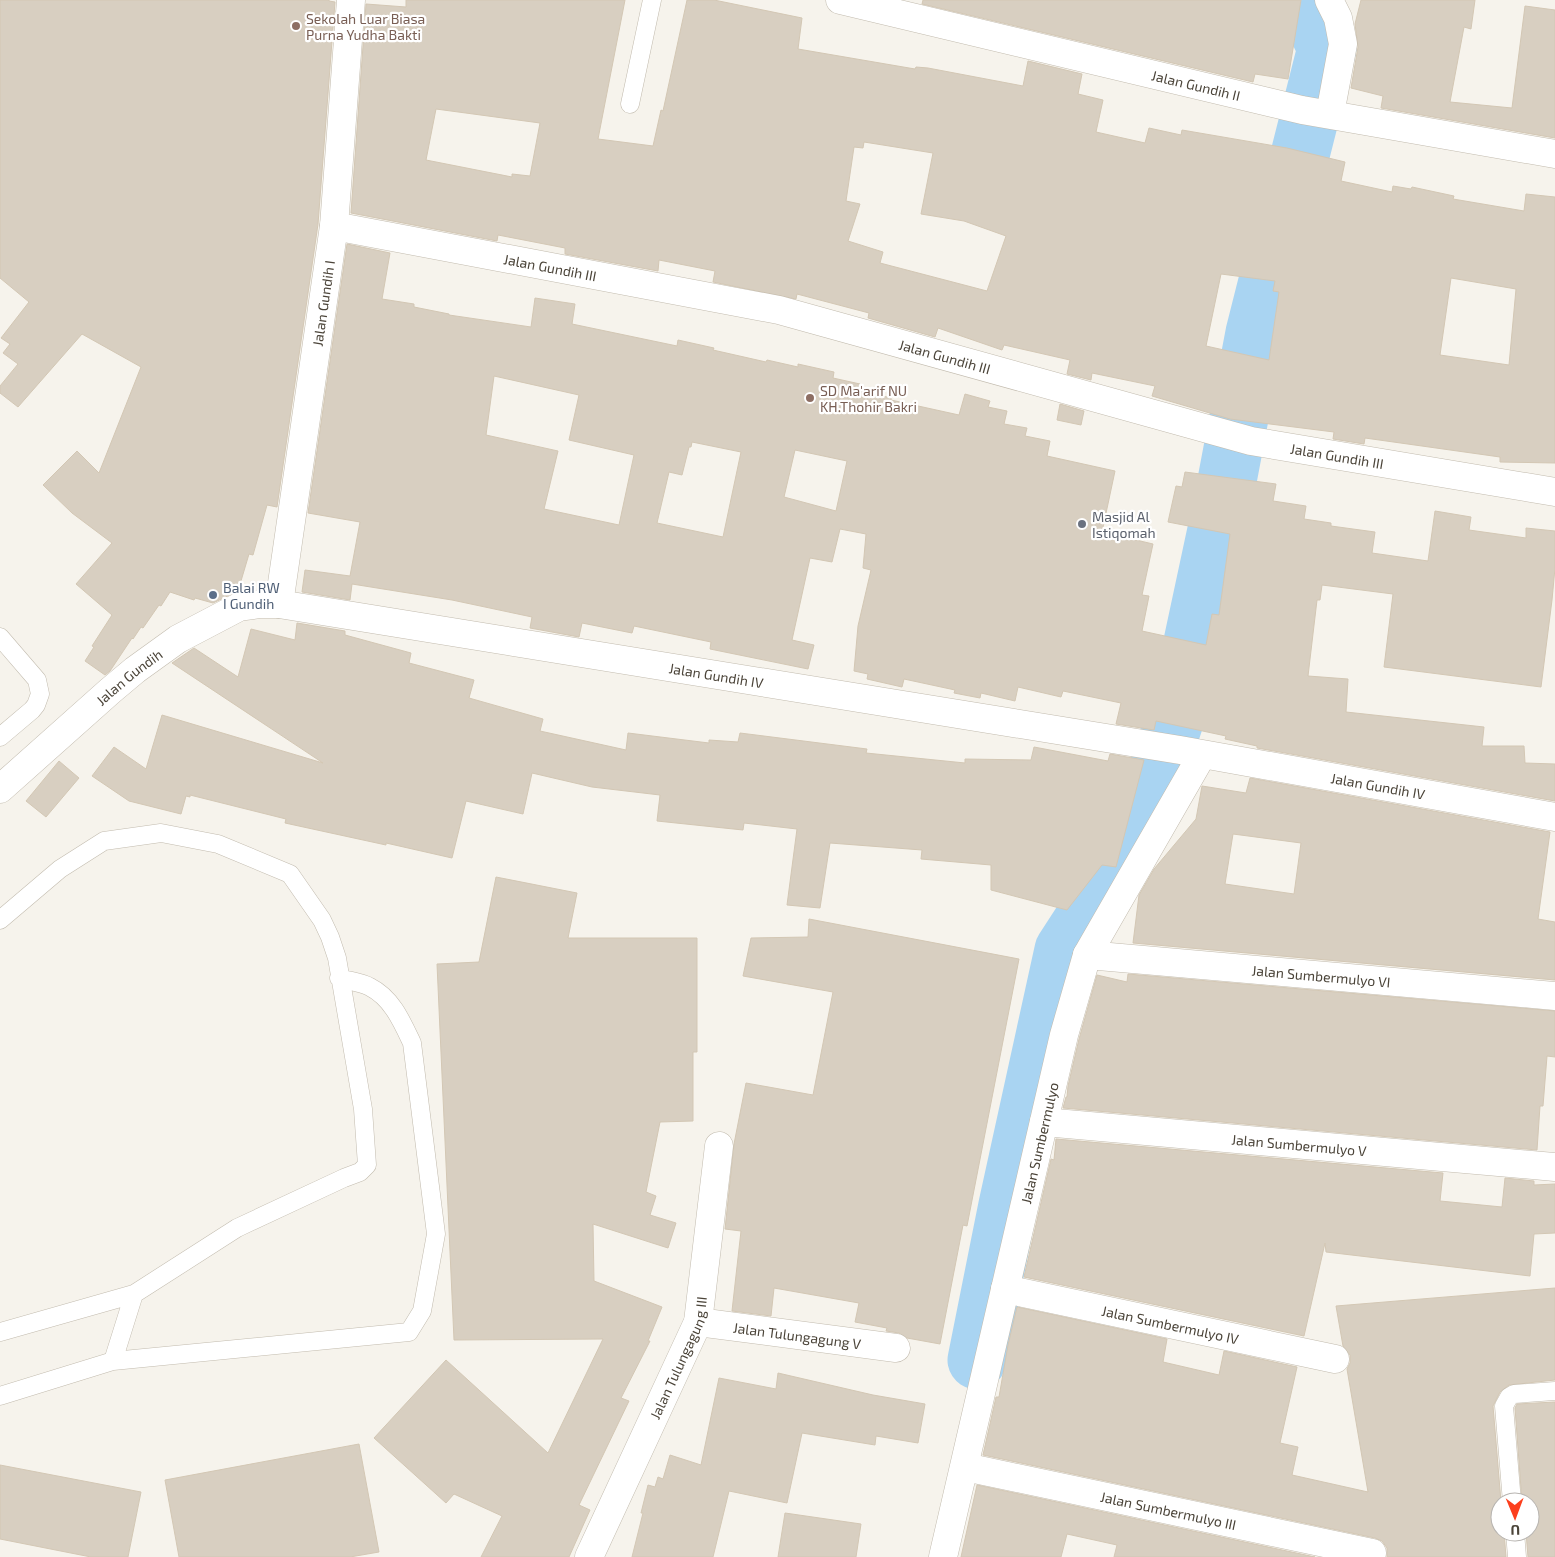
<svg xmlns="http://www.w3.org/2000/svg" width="1555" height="1557" viewBox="0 0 1555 1557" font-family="'Exo 2',sans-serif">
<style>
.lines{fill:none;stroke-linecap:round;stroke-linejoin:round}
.river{stroke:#a9d4f2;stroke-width:59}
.building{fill:#d8cfc1;stroke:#d3c7b4;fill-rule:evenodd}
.service-casing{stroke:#c2bbae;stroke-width:19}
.minor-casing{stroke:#c2bbae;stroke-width:29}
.service{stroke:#fff;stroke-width:18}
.minor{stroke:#fff;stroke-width:28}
.education-dot{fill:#8d6e63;stroke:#fff;stroke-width:2}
.worship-dot{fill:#6b7280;stroke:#fff;stroke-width:2}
.service-dot{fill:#5c6f8a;stroke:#fff;stroke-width:2}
.labels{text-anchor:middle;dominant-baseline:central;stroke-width:4.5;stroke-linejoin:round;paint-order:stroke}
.education-label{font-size:14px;fill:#785e54;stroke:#fff;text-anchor:start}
.street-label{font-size:14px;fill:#4b4439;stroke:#fff}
.worship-label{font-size:14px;fill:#5b616d;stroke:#fff;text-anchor:start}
.service-label{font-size:14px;fill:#4e5e75;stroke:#fff;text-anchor:start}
</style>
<rect width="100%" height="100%" fill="#f6f3ec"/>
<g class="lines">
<path class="river" d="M977 1360 1008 1205 1064 950 1134 842 1180 703 1223 502 1255 333 1327 48 1304 0"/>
</g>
<path class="building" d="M0 0H329V1L335 2 318 224 277 507 267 505 253 555 249 554 238 591 213 603 195 598 194 600 170 592 161 606 159 605 143 628 141 627 133 639 132 638 110 671 105 675 85 661 94 647 92 646 112 615 76 584 112 543 72 513 43 485 77 451 99 473 141 367 82 334 18 407 0 393V386L18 364 3 353 10 344 1 338 29 302 0 278Z
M406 0H625L598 139 653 146 661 110 663 111 687 0H714L802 18 798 49 915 69 916 67 928 68 1023 86 1028 61 1082 74 1078 94 1103 100 1096 132 1145 143 1149 128 1181 135 1182 130 1287 148 1345 162 1341 181 1392 192 1393 186 1411 189 1412 187 1454 196 1453 199 1524 211 1526 194 1555 197V463L1500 462V457L1365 438 1364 444 1333 439 1334 432 1230 419 1152 396 1155 386 1092 373 1091 380 1067 374 1070 360 1004 345 1002 350 938 328 935 337 868 318 869 313 797 294 796 299 713 282 715 271 659 260 658 271 565 254V248L498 235 497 241 351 213 366 4 406 7ZM436 109 540 123 530 176 512 174V177L426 160ZM864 142 933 153 921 214 964 221 1006 236 987 291 880 263 883 252 848 241 860 204 846 201 854 147 863 148ZM1221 274 1275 281 1273 291 1279 292 1269 360 1206 346ZM1451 278 1516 289 1509 365 1440 355Z
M923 0H1301L1288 79 1255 74 1253 82 922 4Z
M1361 0H1475L1471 29 1464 27 1450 102 1512 108 1525 6 1555 10V138L1381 108 1383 96 1351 88 1358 47 1355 24Z
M347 244 390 253 382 299 414 304V307L449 314V315L531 327 535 298 575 304 572 324 677 346 678 340 714 348 713 350 766 362 767 360 798 367V364L834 372 833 378 860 384 858 390 891 398V400L959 415 965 394 990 401 988 407 1007 411 1004 424 1027 428 1025 436 1050 441 1047 456 1115 471 1102 532 1153 544 1142 595 1149 596 1142 631 1206 645 1212 614 1219 615 1230 534 1168 522 1176 486 1182 487 1185 472 1276 484 1273 501 1306 506 1304 519 1331 523V526L1375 532 1372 553 1428 561 1435 511 1471 517 1469 530 1526 538V528L1555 531V568L1552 600 1541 687 1384 667 1393 594 1322 585 1320 600H1317L1308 676 1348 679 1346 712 1484 727 1482 746H1524L1525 763 1555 764V801L1257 748V746L1225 739 1226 736 1156 721 1154 730 1116 724 1121 703 1063 691 1061 697 1018 687 1015 701 981 693 980 698 954 693 955 690 904 679 902 687 867 679 868 674 854 671 858 626 871 570 863 568 866 534 840 529 832 562 810 558 792 640 814 645 808 669 710 649 711 642 634 626 632 633 582 623 579 637 530 628 532 617 452 600 352 584 350 600 302 592 305 570 350 576 360 522 308 513ZM494 376 579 395 569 440 634 455 619 525 544 509 558 451 486 435ZM692 442 741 452 723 537 657 523 669 472 682 475 689 447H691ZM795 450 847 461 836 511 784 497Z
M1060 404 1084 411 1081 425 1057 420Z
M297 623 345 631V635L411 653 409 663 474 680 469 698 543 719 540 731 626 750 628 733 709 743V740L738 742 740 733 867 749 866 753 965 763V759L1031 760 1034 747 1108 761 1110 754 1144 760 1116 867 1102 865 1067 910 991 890V865L921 859 922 850 830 843 820 908 787 905 797 829 744 823 743 830 657 821 660 795 592 787 532 773 523 814 466 801 452 858 386 843V845L285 823 286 819 190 795V797L186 796 181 814 129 801 92 776 114 747 146 769 162 715 323 763 172 663 194 648 238 677 251 629 295 640Z
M59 761 79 778 46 817 26 801Z
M1250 778 1550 832 1538 919 1555 922V980L1133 943 1139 895 1154 869 1196 819 1202 786 1246 793ZM1233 834 1301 843 1294 894 1225 884Z
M496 877 577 893 568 938H697V1052H693V1121L660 1122 646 1192 656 1196 650 1215 676 1223 668 1248 593 1224 594 1281 662 1307 648 1341H650L621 1398 629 1401 579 1505 590 1510 569 1557H481L502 1516 454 1494 446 1503 374 1438 446 1360 548 1453 603 1339 454 1340 437 964 479 962Z
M809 919 1019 959 967 1226 963 1225 940 1344 907 1338 899 1333 886 1331 887 1328 855 1322 859 1303 774 1288 771 1316 732 1311 741 1231 725 1229 734 1144 746 1083 813 1095 833 992 743 976 751 938 808 937Z
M1128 974 1555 1011V1057L1547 1056 1543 1106H1540L1537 1150 1063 1108 1066 1097H1067L1068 1086 1079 1039 1097 975 1127 982Z
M1056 1139 1443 1173 1440 1201 1502 1207 1505 1178 1534 1181V1185L1555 1184V1233L1534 1234 1530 1276 1326 1252 1325 1243 1304 1336 1024 1277 1051 1159 1054 1160Z
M1555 1288V1380L1509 1385 1500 1392 1493 1406 1501 1502H1500V1532H1504L1506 1557H1387V1548L1382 1541 1375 1538 983 1455 996 1397H999L1008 1345 1017 1307 1167 1339 1163 1362 1219 1375 1224 1351 1297 1367 1280 1443 1298 1447 1292 1475 1368 1492 1347 1369 1350 1363V1355L1343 1346 1336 1306Z
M778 1373 873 1395 925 1404 918 1443 876 1436 875 1445 802 1433 787 1503 729 1491 713 1557H632L643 1513H641L648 1485 655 1487 658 1477 663 1479 670 1455 701 1465 719 1378 776 1389Z
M1555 1402V1557H1528L1526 1532H1530V1502H1522L1515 1408 1517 1404Z
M359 1444 379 1552 350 1557H179L165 1480Z
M0 1465 141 1492 128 1557H91L0 1539Z
M977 1485 1315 1557H1114L1117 1545 1067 1534 1061 1557H961Z
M785 1513 861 1524 856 1557H778Z"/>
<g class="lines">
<g class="service-casing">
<path id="service" d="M630 104 652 0
M0 637 37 680 40 694 36 705 32 710 0 737
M0 920 60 869 104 841 161 833 218 844 290 874 322 920 330 937 337 958 363 1109 367 1165 360 1172 344 1178 237 1228 134 1294 0 1332
M113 1361 134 1294
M0 1396 113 1361 409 1332 422 1311 436 1234 412 1043C402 1022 392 998 370 987 361 982 349 981 339 978
M1512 1502 1504 1406 1509 1397 1514 1394 1555 1391
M1515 1532 1517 1557"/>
</g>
<g class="minor-casing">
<g id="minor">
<path id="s1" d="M840 0 1302 110 1555 154"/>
<path d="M1329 0 1338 18 1343 44 1330 114"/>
<path id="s2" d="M334 226 779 310 1251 441 1555 492"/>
<path id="s3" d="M279 604 334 226 351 0"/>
<path id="s4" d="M0 789 110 691 135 670 178 639 239 607 260 604H279L1180 750 1555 817"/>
<path id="s5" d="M1087 955 1555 996"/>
<path id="s6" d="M1044 1122 1555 1167"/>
<path id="s7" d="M1005 1289 1335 1359"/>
<path id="s8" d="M698 1322 896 1348"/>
<path id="s9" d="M965 1467 1372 1553"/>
<path id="s10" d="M589 1557 698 1322 719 1146"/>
<path id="s11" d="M943 1557 1064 1035 1087 955 1202 755"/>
</g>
</g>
<use href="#service" class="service"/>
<use href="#minor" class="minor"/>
</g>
<g class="education-dot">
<circle cx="296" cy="26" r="5"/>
<circle cx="810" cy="398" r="5"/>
</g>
<circle class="worship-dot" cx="1082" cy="524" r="5"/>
<circle class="service-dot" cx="213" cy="595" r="5"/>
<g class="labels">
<g class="education-label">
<text x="306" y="18">Sekolah Luar Biasa<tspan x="306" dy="16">Purna Yudha Bakti</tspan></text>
<text x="820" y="390">SD Ma'arif NU<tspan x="820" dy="16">KH.Thohir Bakri</tspan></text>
</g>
<g class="street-label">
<text stroke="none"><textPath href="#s1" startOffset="366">Jalan Gundih II</textPath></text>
<text stroke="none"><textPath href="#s2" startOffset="220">Jalan Gundih III</textPath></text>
<text stroke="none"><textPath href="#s3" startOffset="304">Jalan Gundih I</textPath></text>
<text stroke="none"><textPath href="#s2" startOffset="625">Jalan Gundih III</textPath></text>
<text stroke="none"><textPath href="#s2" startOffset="1030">Jalan Gundih III</textPath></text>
<text stroke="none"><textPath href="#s4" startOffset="785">Jalan Gundih IV</textPath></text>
<text stroke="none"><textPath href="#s4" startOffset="171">Jalan Gundih</textPath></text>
<text stroke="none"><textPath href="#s4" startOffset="1456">Jalan Gundih IV</textPath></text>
<text stroke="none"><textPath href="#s5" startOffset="235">Jalan Sumbermulyo VI</textPath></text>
<text stroke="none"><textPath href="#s11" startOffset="425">Jalan Sumbermulyo</textPath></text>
<text stroke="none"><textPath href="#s6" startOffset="256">Jalan Sumbermulyo V</textPath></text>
<text stroke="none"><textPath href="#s7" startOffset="169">Jalan Sumbermulyo IV</textPath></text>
<text stroke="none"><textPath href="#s8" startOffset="100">Jalan Tulungagung V</textPath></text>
<text stroke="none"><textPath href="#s10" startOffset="219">Jalan Tulungagung III</textPath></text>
<text stroke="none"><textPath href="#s9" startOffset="208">Jalan Sumbermulyo III</textPath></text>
</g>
<g class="worship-label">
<text x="1092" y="516">Masjid Al<tspan x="1092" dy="16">Istiqomah</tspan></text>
</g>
<g class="service-label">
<text x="223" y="587">Balai RW<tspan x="223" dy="16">I Gundih</tspan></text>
</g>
</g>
<g transform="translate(1515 1517) rotate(179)"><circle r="24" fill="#ffffff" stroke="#b7b4b0"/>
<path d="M0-4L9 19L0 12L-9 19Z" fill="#fc3f1d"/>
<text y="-8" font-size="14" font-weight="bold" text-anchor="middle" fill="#4b4439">U</text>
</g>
</svg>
